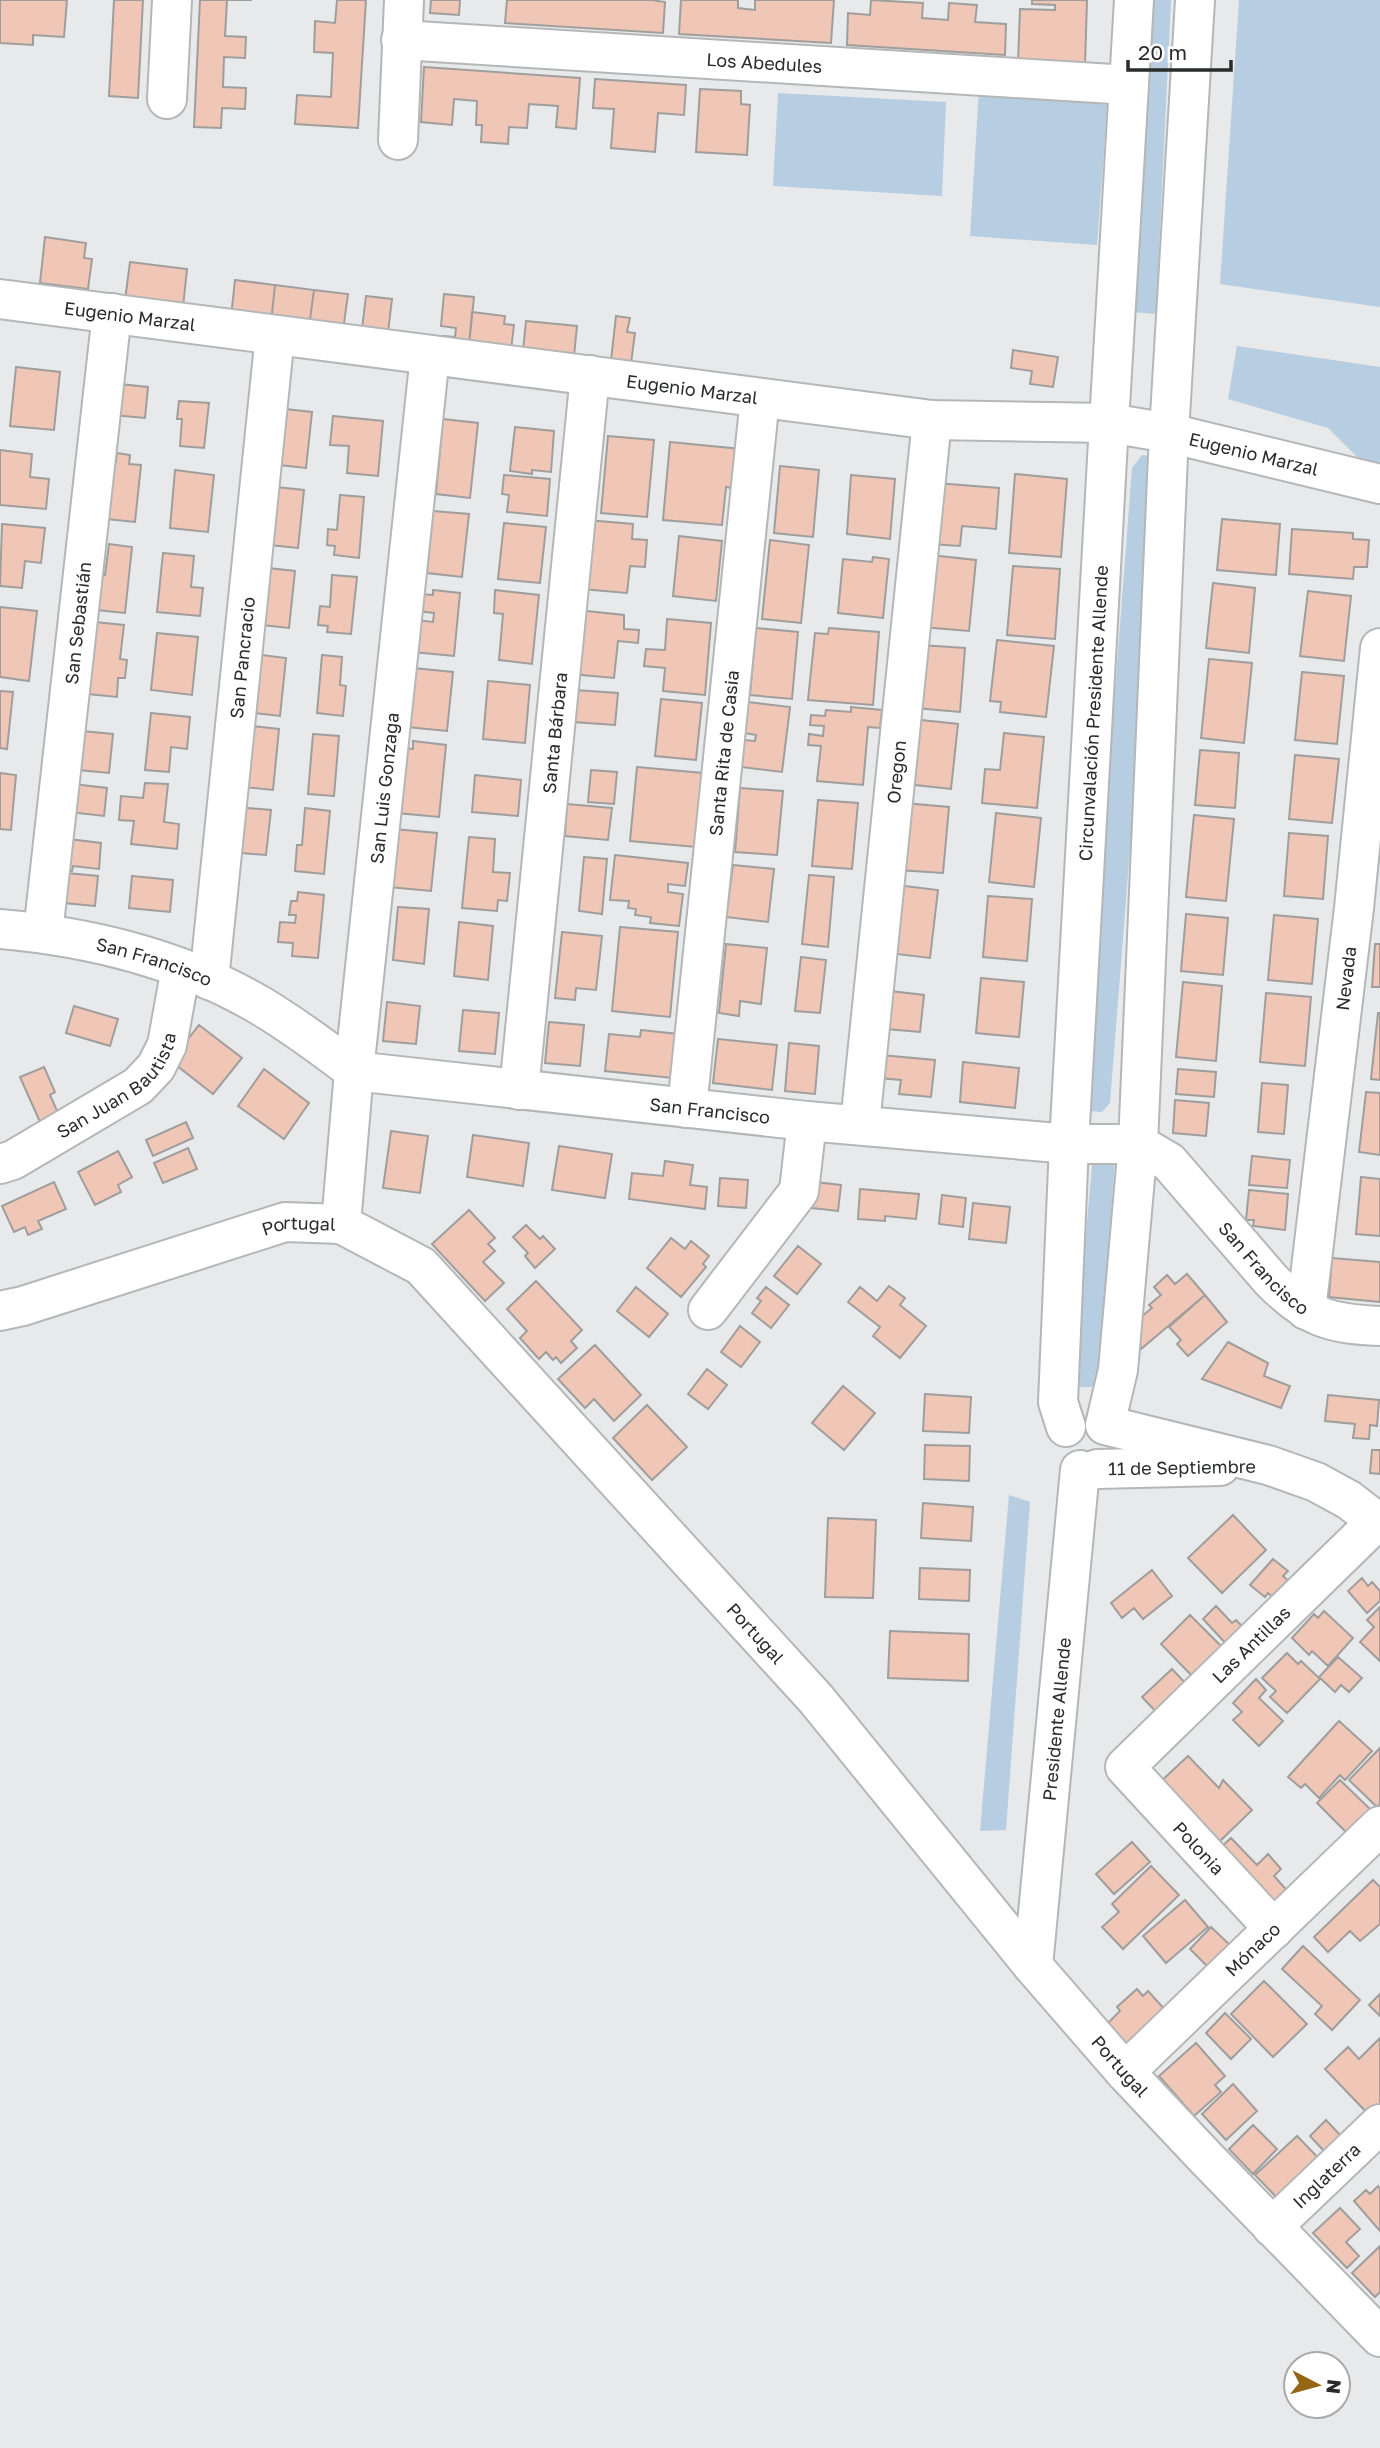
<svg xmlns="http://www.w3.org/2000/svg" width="1380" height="2448" viewBox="0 0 1380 2448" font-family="'Golos Text',sans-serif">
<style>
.green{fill:#b7cde1}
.building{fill:#f0c7b7;stroke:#9f9e9d;stroke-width:2}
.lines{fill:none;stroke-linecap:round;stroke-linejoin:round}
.minor-casing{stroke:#b5b6b6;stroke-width:42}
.major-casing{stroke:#b5b6b6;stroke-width:42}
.minor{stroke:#fff;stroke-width:38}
.major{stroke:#fff;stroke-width:38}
.labels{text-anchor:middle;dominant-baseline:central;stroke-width:5;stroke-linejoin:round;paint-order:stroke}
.street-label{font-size:18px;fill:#2a2b2b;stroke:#fff}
</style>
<rect width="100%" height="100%" fill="#e8e9ea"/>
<path class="green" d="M1149 0H1171L1156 314 1132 312Z
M1239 0H1380V307L1220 284Z
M979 90 1108 96 1097 245 970 236Z
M778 93 946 102 942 196 773 186Z
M1237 346 1380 367V463L1358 458 1328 428 1228 399Z
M1142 455 1153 456 1160 468 1110 1103 1102 1112 1088 1111 1084 1096 1132 468Z
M1093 1155 1115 1158 1100 1380 1091 1387H1080L1073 1379Z
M1009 1495 1030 1502 1006 1830 980 1831Z"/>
<path class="building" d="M0 0H67L64 37 33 35V45L0 43Z
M114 0H143L138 98 109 96Z
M200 0H252H227L225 36 246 37 245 58 224 57 223 87 246 88 245 109 222 108 221 128 194 127Z
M337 0H366L358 128 295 124 297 95 331 97 333 53 314 52 315 21 335 23Z
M431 0H460L459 15 430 13Z
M507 0H651L665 2 663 33 505 23Z
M681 0H738V8L755 10V0H834L831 43 679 34Z
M871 0 923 3 922 18 948 20 949 3 977 5 975 22 1006 24 1005 55 847 45 848 13 870 15Z
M1032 0H1087L1085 65 1018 63 1020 9 1055 10V5L1032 4Z
M424 67 580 78 576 129 556 127 558 106 529 104 527 128 509 127 508 144 481 142 482 125H476L477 101 454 99 452 125 421 122Z
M595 79 686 85 684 115 658 113 655 152 611 148 614 109 593 108Z
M700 89 741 91V104L750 105 747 155 696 152Z
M45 237 86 243 84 258 92 259 88 289 40 283Z
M130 262 187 269 183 307 125 300Z
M235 280 275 285 271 323 231 317Z
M275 285 314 290 309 327 271 323Z
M314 290 348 294 343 331 309 327Z
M444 294 474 297 468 355 442 352 443 336 455 337 456 328 441 326Z
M366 296 392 299 388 332 362 329Z
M472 312 505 316 504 324 514 325 511 350 468 355Z
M616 316 630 318 627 332 635 333 630 371 610 369Z
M526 321 577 326 573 366 522 361Z
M1013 350 1058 357 1053 387 1030 384 1032 371 1011 368Z
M16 367 60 372 54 430 10 426Z
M109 383 148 387 145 418 113 415Z
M179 401 209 403 204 448 180 446 182 419H177Z
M276 408 312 412 306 468 270 464Z
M333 416 383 421 378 476 347 473 349 446 330 445Z
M443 419 478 423 470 498 436 494Z
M515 427 554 431 551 472 532 470V474L510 471Z
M608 436 654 440 647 517 601 513Z
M670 442 741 449 737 489 726 487 722 525 663 520Z
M0 450 32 454 30 477 49 479 46 509 0 505Z
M117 453 130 455 129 464 141 465 135 522 97 518 103 461 116 462Z
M780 466 819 470 813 537 774 533Z
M175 470 214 475 208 532 170 528Z
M1015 474 1067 479 1061 557 1009 553Z
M504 475 550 479 547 516 507 512 509 495 502 494Z
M851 475 895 479 890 539 847 534Z
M936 483 999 488 996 529 962 526 960 546 931 544Z
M266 486 304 490 298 548 260 544Z
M340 495 364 497 359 558 334 555 335 546 327 545 328 529 337 530Z
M433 511 469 514 462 577 427 573Z
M1222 519 1280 524 1276 575 1217 570Z
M587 520 633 524 632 539 647 540 645 567 630 566 627 593 582 589Z
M504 523 546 527 540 583 498 579Z
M2 524 45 528 41 563 25 561 22 588 0 586Z
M1292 529 1353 533V539L1369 540 1367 567H1354L1353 579 1289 574Z
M679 536 722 541 716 601 673 596Z
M770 540 809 545 801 623 762 619Z
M109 544 132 547 125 613 87 609 91 573 105 575Z
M163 553 194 556 191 587 203 588 200 616 157 612Z
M930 555 976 560 969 631 922 627Z
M873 557 889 559 883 618 838 613 843 559 872 562Z
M1013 566 1060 569 1055 639 1007 635Z
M259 567 295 571 289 628 252 624Z
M332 575 357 577 351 634 327 632 328 626 318 625 320 606 330 607Z
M1213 583 1255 588 1249 653 1206 648Z
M433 590 460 593 454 656 413 652 416 620 433 622 434 613 417 611 419 594 433 595Z
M495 590 539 595 532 664 499 660 503 614 494 613Z
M1308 591 1351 596 1344 661 1300 656Z
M0 607 37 611 29 681 0 677Z
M577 610 624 615V629L639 630 638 643 618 641 614 678 571 674Z
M667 619 711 623 705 695 663 691 665 668 644 666 646 649 665 650Z
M85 621 124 625 120 659 127 660 125 678H118L117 697 78 693Z
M756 628 798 632 792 699 750 695Z
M829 628 879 632 873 705 808 700 815 633 828 634Z
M157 633 198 637 192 695 151 690Z
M997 640 1054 646 1046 717 1000 712 1001 702 990 701Z
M920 645 965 648 960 712 915 708Z
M254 654 286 658 280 716 254 713Z
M322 655 342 657 340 685 346 686 343 716 317 713Z
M1209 659 1252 663 1244 743 1201 738Z
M413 668 453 672 447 731 407 727Z
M1302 672 1344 676 1337 744 1295 740Z
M488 681 530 685 525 743 483 739Z
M575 690 618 693 615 725 573 722Z
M0 691 13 692 7 749 0 748Z
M661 699 702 703 696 760 655 756Z
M748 702 790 707 782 772 741 767 744 740 755 741 756 735 744 733Z
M851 707 882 710 880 728 868 727 863 785 817 781 821 746 808 745 809 734 823 736 824 726 810 725 811 715 825 716 826 710 851 712Z
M151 713 190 717 187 749 171 747 169 772 145 770Z
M912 719 958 724 951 789 906 784Z
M242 725 279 729 273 790 235 786Z
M82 731 113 734 109 773 79 770Z
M1004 733 1044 737 1037 808 982 803 985 769 1000 770Z
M313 734 339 736 334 796 308 794Z
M413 741 446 745 439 817 397 813 403 748 413 749Z
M1200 750 1239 753 1235 808 1195 805Z
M1295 755 1339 759 1332 823 1289 819Z
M637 767 703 773 696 847 630 841Z
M591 770 617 772 614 804 588 802Z
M0 773 16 775 11 830 0 829Z
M475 775 521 780 518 816 472 812Z
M64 783 107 788 104 816 61 811Z
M145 783 168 784 164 822 179 824 177 849 131 844 134 821 119 820 121 796 143 798Z
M740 788 783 791 777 855 735 852Z
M818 800 858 803 852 869 812 866Z
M904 803 949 807 943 873 898 870Z
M567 804 612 808 608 840 565 836Z
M235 807 271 810 266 855 230 852Z
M305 808 330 811 324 874 295 871 297 845H302Z
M996 813 1041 818 1034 887 989 882Z
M1194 815 1234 819 1226 901 1186 897Z
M394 829 437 833 431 891 389 887Z
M1289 833 1328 836 1323 899 1284 896Z
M469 837 495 839 493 872 510 873 507 901 498 900 497 911 462 908Z
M60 838 101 843 99 869 73 866 72 871 56 870Z
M615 855 688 863 685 886 668 884V892L683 894 679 926 650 923 651 917 635 915 636 909 628 908 629 901 610 900Z
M584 857 607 859 602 914 579 911Z
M733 865 774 869 768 922 726 917Z
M56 872 98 876 95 906 53 902Z
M809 875 834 877 828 947 802 944Z
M132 876 173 880 170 912 129 908Z
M896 885 938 890 930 958 888 953Z
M298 892 324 895 318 958 292 956 293 943 278 942 280 922 295 923 296 915H289L291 901H297Z
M988 896 1032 899 1027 961 983 957Z
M398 907 429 909 424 964 393 960Z
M1186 914 1228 918 1223 975 1181 971Z
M1274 915 1318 919 1312 984 1268 980Z
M459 922 493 926 488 980 454 976Z
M620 927 678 932 670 1017 612 1011Z
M562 932 602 936 596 990 576 988 575 1000 555 998Z
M726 944 767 948 761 1004 740 1001 739 1016 719 1013Z
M1375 944H1380V987H1372Z
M801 957 826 960 820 1013 795 1011Z
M981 978 1024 982 1019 1037 976 1033Z
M1183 982 1222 986 1216 1061 1176 1057Z
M890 991 924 995 920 1032 886 1029Z
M1266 993 1311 997 1305 1066 1260 1062Z
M387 1002 420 1006 416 1044 383 1041Z
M74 1006 118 1019 110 1046 66 1033Z
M463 1010 499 1013 495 1054 459 1051Z
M1378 1013H1380V1080L1371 1079Z
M549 1022 584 1025 580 1066 545 1063Z
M199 1025 242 1058 213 1094 171 1061Z
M641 1030 678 1034 673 1078 605 1071 609 1034 640 1037Z
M718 1039 777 1045 772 1090 713 1083Z
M789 1043 819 1046 815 1094 785 1091Z
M881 1055 935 1060 931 1097 899 1094 901 1080 879 1078Z
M963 1062 1019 1068 1015 1108 960 1102Z
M44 1067 55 1092 50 1095 58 1113 40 1122 20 1077Z
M264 1069 309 1103 284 1139 238 1106Z
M1178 1069 1216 1072 1214 1097 1176 1094Z
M1262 1083 1288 1085 1284 1134 1258 1132Z
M1366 1092 1380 1093V1155L1359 1152Z
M1175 1100 1209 1103 1206 1136 1173 1133Z
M186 1122 193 1138 153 1156 146 1140Z
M391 1131 428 1136 420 1193 383 1188Z
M473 1135 529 1143 523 1186 467 1177Z
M559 1146 612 1154 605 1198 552 1190Z
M188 1148 197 1169 163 1183 154 1163Z
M118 1151 132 1177 118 1185 121 1192 95 1205 78 1172Z
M1252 1156 1290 1160 1287 1188 1249 1185Z
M665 1161 693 1165 690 1185 707 1187 705 1209 629 1199 632 1173 663 1176Z
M1361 1177 1380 1179V1236L1356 1234Z
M720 1178 748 1180 746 1208 718 1206Z
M54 1182 66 1209 38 1221 42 1229 28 1235 25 1227 14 1232 2 1206Z
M815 1182 841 1185 838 1211 812 1208Z
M860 1189 919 1194 916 1219 885 1216V1221L858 1219Z
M1249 1190 1288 1194 1285 1230 1253 1226 1254 1220H1246Z
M942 1195 966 1198 963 1227 939 1224Z
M973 1203 1010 1207 1006 1243 969 1239Z
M469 1210 495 1238 488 1244 495 1251 483 1262 504 1283 485 1301 432 1244Z
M526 1225 540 1239 543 1236 555 1249 535 1268 525 1256 528 1253 513 1237Z
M671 1238 685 1249 691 1241 709 1256 703 1264 706 1267 681 1297 647 1268Z
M798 1246 821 1264 797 1294 774 1276Z
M1332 1258 1380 1262V1302L1329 1297Z
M1187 1274 1205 1295 1141 1349 1136 1321 1152 1308 1149 1305 1161 1295 1154 1287 1167 1275 1175 1284Z
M536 1281 582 1330 571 1341 577 1348 561 1363 556 1357 553 1360 546 1352 539 1359 520 1338 527 1331 507 1309Z
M889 1286 905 1298 900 1305 926 1326 900 1358 873 1336 880 1327 848 1302 860 1287 877 1301Z
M636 1287 668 1314 649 1337 617 1311Z
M766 1287 789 1305 771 1328 752 1313 761 1301 757 1298Z
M1205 1295 1227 1322 1188 1356 1177 1344 1181 1340 1169 1327Z
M740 1326 760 1342 741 1367 721 1352Z
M1228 1342 1268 1363 1264 1376 1290 1386 1281 1408 1202 1379Z
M595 1345 641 1395 614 1421 594 1399 585 1408 558 1379Z
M707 1369 727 1385 708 1409 688 1394Z
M843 1386 875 1413 844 1450 812 1423Z
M925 1394 971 1397 969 1433 923 1431Z
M1328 1395 1379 1400 1377 1426 1370 1425 1369 1439 1353 1438 1355 1424 1325 1421Z
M647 1405 687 1447 652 1480 613 1438Z
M925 1445 970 1446 969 1481 924 1479Z
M1372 1450H1380V1474L1370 1473Z
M923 1503 973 1507 971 1541 921 1538Z
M1233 1515 1266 1550 1222 1593 1188 1558Z
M828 1518 876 1520 873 1598 825 1597Z
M1273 1559 1288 1571 1283 1576 1294 1586 1279 1603 1268 1593 1265 1597 1250 1585Z
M920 1568 970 1570 969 1601 919 1599Z
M1152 1570 1172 1596 1143 1619 1134 1608 1122 1618 1111 1603Z
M1362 1578 1368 1586 1372 1582 1380 1591V1601L1367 1613 1348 1591Z
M1216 1606 1232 1623 1236 1620 1249 1633 1231 1649 1203 1619Z
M1380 1607V1661L1360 1642 1374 1627 1367 1620Z
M1324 1611 1353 1638 1328 1666 1312 1651 1309 1655 1292 1638 1314 1614 1318 1618Z
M1190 1615 1226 1651 1196 1680 1161 1644Z
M890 1631 969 1634 968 1681 888 1678Z
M1287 1653 1298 1664 1301 1661 1320 1679 1287 1713 1270 1697 1276 1691 1262 1678Z
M1338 1657 1362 1678 1349 1692 1341 1685 1335 1692 1319 1677Z
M1172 1669 1191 1689 1161 1717 1142 1697Z
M1256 1679 1266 1690 1259 1698 1283 1721 1259 1746 1233 1720 1242 1712 1233 1703Z
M1339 1721 1372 1751 1345 1780 1340 1775 1319 1798 1305 1784 1301 1788 1288 1777Z
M1380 1748V1804L1377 1807 1349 1780Z
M1188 1756 1219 1788 1223 1780 1252 1810 1216 1845 1157 1785Z
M1340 1780 1374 1813 1350 1836 1317 1803Z
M1231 1838 1257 1865 1268 1854 1281 1869 1274 1876 1291 1895 1277 1908 1220 1848Z
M1132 1842 1150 1862 1114 1894 1096 1874Z
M1151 1866 1179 1895 1123 1949 1102 1927 1119 1912 1112 1904Z
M1373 1880 1380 1887V1924L1360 1941 1350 1931 1328 1952 1314 1937Z
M1185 1900 1208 1927 1166 1963 1143 1936Z
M1211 1927 1231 1946 1210 1969 1190 1949Z
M1303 1946 1360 2000 1332 2030 1315 2014 1322 2006 1282 1969Z
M1264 1981 1307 2024 1273 2057 1231 2014Z
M1137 1989 1143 1996 1148 1991 1167 2012 1126 2049 1105 2026 1120 2011 1117 2007Z
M1380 1994V2016L1369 2005Z
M1225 2013 1251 2039 1231 2059 1206 2033Z
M1380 2038V2110L1372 2118 1325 2069 1348 2047 1359 2059Z
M1196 2043 1225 2076 1215 2085 1221 2092 1194 2116 1159 2076Z
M1233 2084 1257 2111 1226 2140 1202 2114Z
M1326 2120 1353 2149 1337 2165 1310 2136Z
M1253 2125 1277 2149 1253 2174 1229 2149Z
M1297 2136 1330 2170 1288 2209 1255 2175Z
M1378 2186 1380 2189V2231L1354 2201 1366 2190 1370 2194Z
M1340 2208 1360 2229 1346 2242 1359 2256 1347 2268 1313 2233Z
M1380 2246V2292L1375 2297 1352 2273Z"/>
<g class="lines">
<g class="minor-casing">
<g id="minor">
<path id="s1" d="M401 40 1129 85"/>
<path d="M167 99 172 0"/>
<path d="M398 140 404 0"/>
<path d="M1169 433 1138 1144 1118 1370 1105 1425 1268 1465 1316 1482 1349 1500 1380 1524"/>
<path id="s2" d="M0 929C92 937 181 959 261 1006 294 1026 324 1048 354 1071L807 1121 1069 1144H1138L1169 1162 1271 1280C1308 1317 1328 1324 1380 1326"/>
<path id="s3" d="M43 933 112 313"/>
<path id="s4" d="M209 980 275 335"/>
<path id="s5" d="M519 1090 590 375"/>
<path id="s6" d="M687 1108 760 398"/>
<path id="s7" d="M860 1124 932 420"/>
<path id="s8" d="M0 1164 13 1160 138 1086 156 1067 167 1045 181 968"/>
<path id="s9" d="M341 1224 354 1071 430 355"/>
<path d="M708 1310 799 1191 807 1121"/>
<path id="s10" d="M1306 1310 1354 908 1380 648"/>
<path id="s11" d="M1066 1427 1058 1402 1069 1144 1109 423"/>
<path d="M1097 1469 1220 1466"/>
<path id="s12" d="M1274 1929 1125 1767 1377 1521"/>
<path id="s13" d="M1033 1966 1080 1470"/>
<path id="s14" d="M1125 2072 1380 1826"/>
<path id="s15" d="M1272 2227 1380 2124"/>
</g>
</g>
<g class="major-casing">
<g id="major">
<path id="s16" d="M0 299 932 420 1109 423 1169 433 1380 484"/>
<path d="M1109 423 1134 0"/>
<path d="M1169 433 1195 0"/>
<path id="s17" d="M0 1311 23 1306 285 1222 341 1224 421 1266 816 1699 1033 1966 1125 2072 1206 2158 1380 2337"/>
</g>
</g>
<use href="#minor" class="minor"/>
<use href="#major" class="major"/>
</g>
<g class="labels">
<g class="street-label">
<text stroke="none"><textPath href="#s1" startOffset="364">Los Abedules</textPath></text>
<text stroke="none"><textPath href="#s16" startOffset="131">Eugenio Marzal</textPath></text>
<text stroke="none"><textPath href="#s16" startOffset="698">Eugenio Marzal</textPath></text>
<text stroke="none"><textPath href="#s16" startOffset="1265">Eugenio Marzal</textPath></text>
<text stroke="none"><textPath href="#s3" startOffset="312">San Sebastián</textPath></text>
<text stroke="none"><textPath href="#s4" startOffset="324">San Pancracio</textPath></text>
<text stroke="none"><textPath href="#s11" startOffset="716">Circunvalación Presidente Allende</textPath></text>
<text stroke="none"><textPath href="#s5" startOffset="359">Santa Bárbara</textPath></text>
<text stroke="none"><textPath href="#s6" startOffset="357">Santa Rita de Casia</textPath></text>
<text stroke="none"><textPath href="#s7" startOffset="354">Oregon</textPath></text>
<text stroke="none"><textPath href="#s9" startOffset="438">San Luis Gonzaga</textPath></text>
<text stroke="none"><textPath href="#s2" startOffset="158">San Francisco</textPath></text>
<text stroke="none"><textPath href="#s10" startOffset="334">Nevada</textPath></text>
<text stroke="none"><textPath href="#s8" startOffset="144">San Juan Bautista</textPath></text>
<text stroke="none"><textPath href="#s2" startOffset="746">San Francisco</textPath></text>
<text stroke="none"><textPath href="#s17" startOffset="312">Portugal</textPath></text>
<text stroke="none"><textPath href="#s2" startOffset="1354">San Francisco</textPath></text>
<text transform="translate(1182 1467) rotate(-1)">11 de Septiembre</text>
<text stroke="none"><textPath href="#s17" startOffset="942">Portugal</textPath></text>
<text stroke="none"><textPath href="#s12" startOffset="396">Las Antillas</textPath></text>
<text stroke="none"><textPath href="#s13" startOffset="248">Presidente Allende</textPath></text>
<text transform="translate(1199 1848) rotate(47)">Polonia</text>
<text stroke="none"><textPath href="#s14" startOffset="177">Mónaco</textPath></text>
<text stroke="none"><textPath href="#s17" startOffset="1508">Portugal</textPath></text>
<text stroke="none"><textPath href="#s15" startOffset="75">Inglaterra</textPath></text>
</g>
</g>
<g transform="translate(1317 2385) rotate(96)"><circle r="33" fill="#ffffff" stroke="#aaaaaa" stroke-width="2"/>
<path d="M0-5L12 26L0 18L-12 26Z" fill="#956614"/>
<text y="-10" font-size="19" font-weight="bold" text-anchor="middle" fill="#2a2b2b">N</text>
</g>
<path d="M1128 60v10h103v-10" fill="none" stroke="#2a2b2b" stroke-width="3.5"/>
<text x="1138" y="60" font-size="21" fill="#2a2b2b" stroke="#ffffff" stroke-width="5" paint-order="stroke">20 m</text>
</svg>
